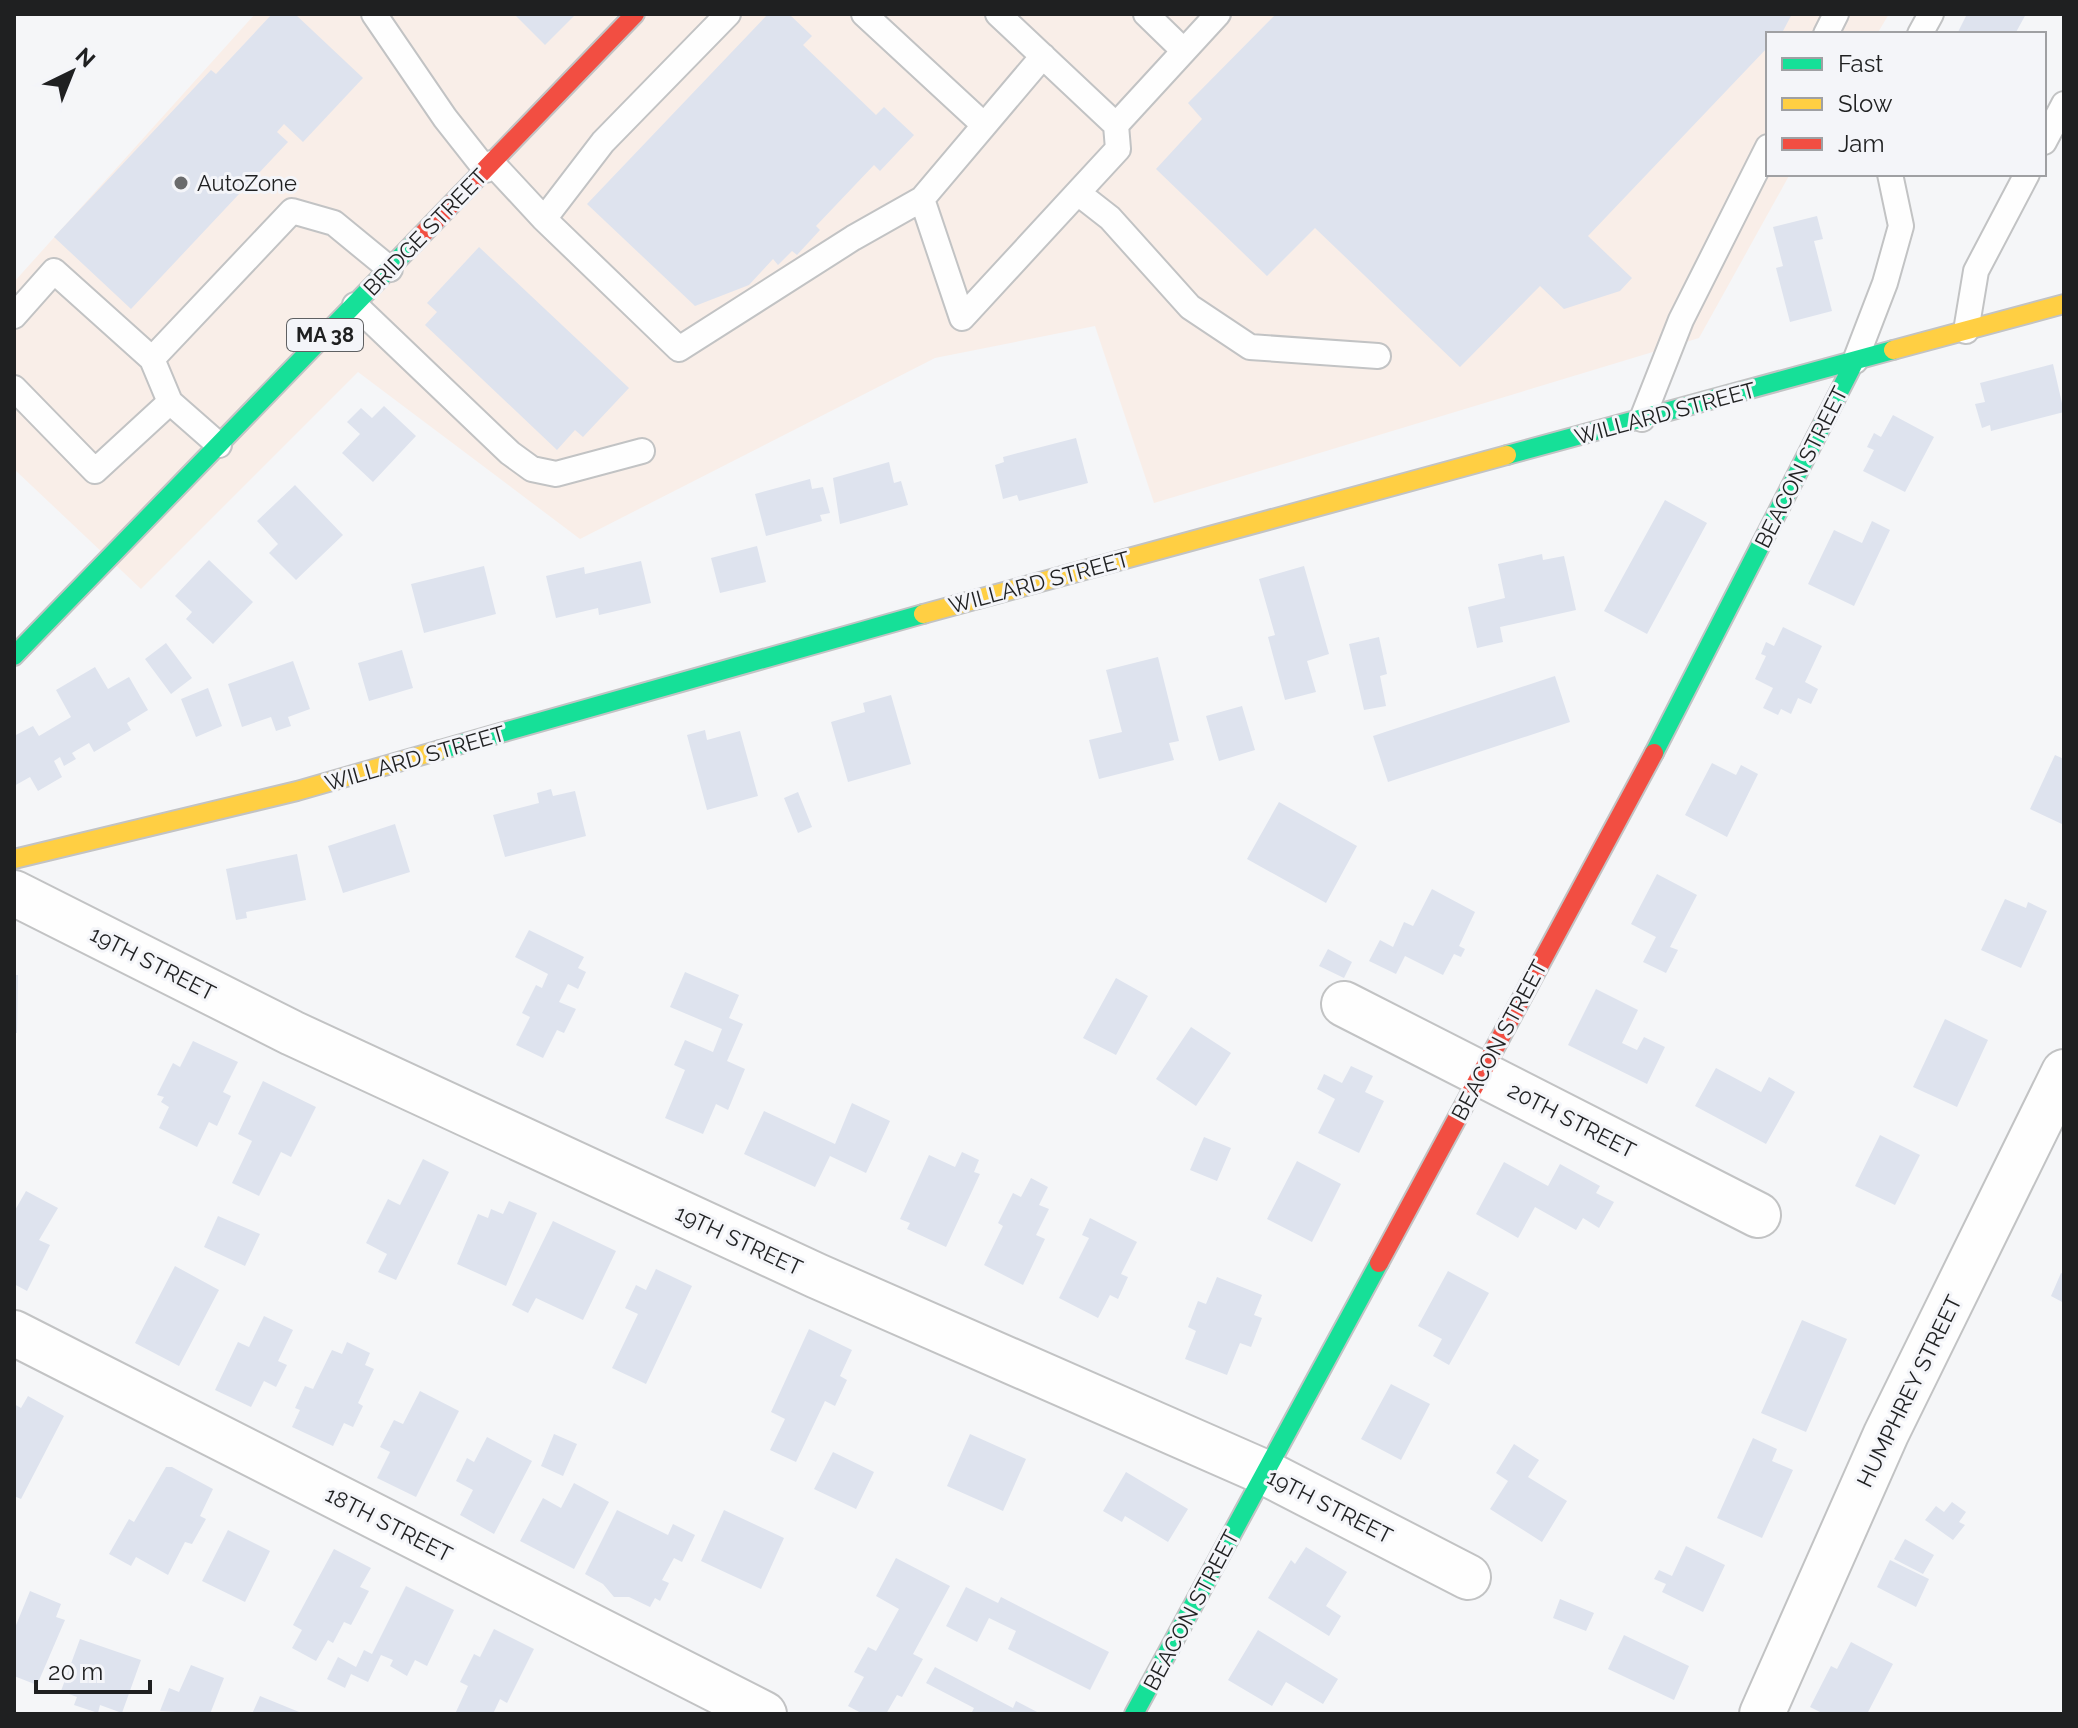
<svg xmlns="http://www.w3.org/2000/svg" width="2078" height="1728" viewBox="0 0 2078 1728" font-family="Raleway,sans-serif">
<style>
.commercial{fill:#f9eee8}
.building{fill:#dee3ee}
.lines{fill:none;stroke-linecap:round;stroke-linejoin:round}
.lane-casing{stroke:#c2c3c4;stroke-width:28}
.street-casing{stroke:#c2c3c4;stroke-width:48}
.fast-casing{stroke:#c2c3c4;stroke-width:22}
.slow-casing{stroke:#c2c3c4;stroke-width:22}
.jam-casing{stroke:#c2c3c4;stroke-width:22}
.lane{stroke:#fefefe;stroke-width:24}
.street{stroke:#fefefe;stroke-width:44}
.fast{stroke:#16e098;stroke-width:18}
.slow{stroke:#ffcf43;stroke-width:18}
.jam{stroke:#f24e42;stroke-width:18}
.poi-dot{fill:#6a6b6c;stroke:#f4f5f9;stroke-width:3}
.labels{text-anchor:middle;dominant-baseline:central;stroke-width:6;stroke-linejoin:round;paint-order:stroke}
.shield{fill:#f4f5f9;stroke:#5f6062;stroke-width:2}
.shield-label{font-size:20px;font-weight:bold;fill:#1f2021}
.poi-label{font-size:22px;fill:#1f2021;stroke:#f4f5f9;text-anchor:start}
.street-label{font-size:22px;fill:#1f2021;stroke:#f4f5f9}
</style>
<rect width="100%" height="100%" fill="#f5f6f8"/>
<path class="commercial" d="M255 14H1889L1877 34H1768V174H1790L1699 338 1154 503 1095 326 935 358 580 539 358 372 141 589 14 469V282Z"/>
<path class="building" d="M272 14H295L363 78 303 142 284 124 277 132 288 142 131 309 54 237 211 70 216 74Z
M514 14H576L545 45Z
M768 14H789L812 36 803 45 876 115 884 107 914 135 880 171 874 165 816 226 820 230 797 255 792 251 778 265 773 259 749 285 695 306 587 204Z
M1276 14H1792L1783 31 1768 34V47L1588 236 1632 278 1620 291 1564 309 1540 286 1460 367 1315 228 1267 276 1156 169 1202 119 1188 103Z
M1967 14H2026L2015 34H1957Z
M1817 216 1823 239 1814 241 1832 311 1790 322 1776 268 1783 266 1773 227Z
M479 247 629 388 583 437 575 430 557 450 425 325 437 312 427 303Z
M2053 364 2064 412 1991 431 1990 425 1982 428 1975 404 1985 402 1980 383Z
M384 406 416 436 373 482 342 453 360 434 347 422 361 408 372 418Z
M1893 415 1934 437 1905 492 1863 471 1874 450 1867 447 1874 433 1881 437Z
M1076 438 1088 483 1019 501 1017 495 1003 499 995 465 1004 462 1003 457Z
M889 462 894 483 901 481 908 505 840 524 833 478Z
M810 479 812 489 823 487 830 513 820 515 822 521 766 536 755 494Z
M295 485 343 535 296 580 269 553 278 544 257 521Z
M1665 500 1707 523 1647 634 1604 611Z
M1872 521 1890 530 1854 606 1808 584 1834 530 1862 543Z
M757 546 766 582 720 593 711 558Z
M1542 554 1543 560 1564 556 1576 610 1500 627 1503 642 1477 648 1468 607 1505 598 1498 564Z
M209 560 253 602 213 644 186 619 192 612 175 596Z
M641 561 651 603 599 615 598 608 556 618 546 576 584 567 585 574Z
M484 566 496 614 424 633 411 584Z
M1304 566 1329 654 1307 661 1316 692 1285 700 1268 637 1275 635 1259 579Z
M1783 627 1822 646 1805 682 1818 689 1811 704 1798 698 1791 714 1781 709 1778 715 1763 708 1773 688 1755 679 1766 656 1761 654 1766 642 1774 646Z
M1379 637 1387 674 1380 676 1386 706 1364 710 1349 644Z
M166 643 192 678 171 694 145 659Z
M402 650 413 688 369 701 358 663Z
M1158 657 1179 741 1169 743 1174 760 1099 779 1089 740 1122 732 1106 670Z
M293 661 310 709 288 717 291 726 276 731 271 717 242 727 228 684Z
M95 667 108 689 129 677 148 710 127 723 131 730 94 752 89 743 72 753 76 759 64 766 60 757 54 761 62 777 38 791 30 777 14 786V736L33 726 39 736 71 717 56 690Z
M1555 676 1570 722 1388 782 1373 736Z
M208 688 222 726 196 737 181 699Z
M891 695 911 764 848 782 831 722 865 712 863 703Z
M1242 706 1255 750 1219 761 1206 716Z
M705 730 707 740 740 731 758 796 707 810 687 735Z
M2055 755 2064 759V825L2030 809Z
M1712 763 1736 775 1741 765 1758 774 1727 837 1685 815Z
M551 789 553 796 575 791 586 836 505 857 493 815 539 803 537 793Z
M798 792 812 827 798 833 784 798Z
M1279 802 1357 846 1326 903 1247 859Z
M395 824 410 872 343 893 328 846Z
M297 854 306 900 246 912 247 918 236 920 226 869Z
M1657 874 1697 895 1670 947 1678 950 1666 973 1643 962 1656 937 1631 924Z
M1432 889 1475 912 1459 946 1465 949 1461 957 1454 954 1443 975 1405 956 1396 974 1369 961 1380 940 1393 947 1404 922 1413 926Z
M2005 899 2026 908 2028 902 2047 911 2021 968 1981 950Z
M529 930 584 957 578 968 586 972 578 989 568 984 559 1002 576 1009 564 1033 557 1030 543 1058 516 1045 530 1017 522 1013 536 985 542 988 548 974 515 957Z
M1328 949 1352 962 1344 978 1319 966Z
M685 972 739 995 729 1018 743 1024 727 1061 745 1069 728 1110 716 1104 703 1134 665 1118 685 1070 674 1065 685 1040 713 1052 722 1029 670 1007Z
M14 975H18L17 1033H14Z
M1116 978 1148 996 1116 1055 1083 1038Z
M1596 989 1638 1010 1622 1043 1637 1050 1644 1037 1665 1047 1647 1084 1568 1045Z
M1945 1019 1988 1040 1957 1107 1913 1087Z
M1191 1027 1231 1053 1196 1106 1156 1079Z
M193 1041 238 1062 223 1092 231 1096 217 1126 209 1122 197 1147 159 1128 169 1107 161 1102 164 1097 157 1095 173 1063 180 1067Z
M1351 1066 1373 1076 1365 1092 1384 1101 1359 1153 1318 1133 1335 1099 1317 1089 1324 1074 1342 1083Z
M1716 1068 1761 1092 1769 1077 1795 1092 1766 1144 1695 1106Z
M263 1081 316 1107 291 1157 281 1152 259 1196 232 1183 252 1141 238 1134Z
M852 1103 890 1121 866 1173 830 1156 815 1187 744 1154 764 1111 835 1144Z
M1880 1135 1920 1155 1895 1205 1855 1186Z
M1204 1137 1231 1148 1217 1181 1190 1170Z
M962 1152 979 1160 974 1172 980 1174 946 1247 907 1229 910 1223 900 1219 929 1155 955 1167Z
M423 1159 449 1172 396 1280 378 1272 387 1254 366 1243 388 1199 400 1205Z
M1297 1161 1341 1184 1312 1242 1267 1219Z
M1504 1162 1548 1186 1560 1164 1600 1186 1596 1193 1614 1202 1599 1228 1583 1218 1576 1230 1535 1207 1518 1238 1476 1214Z
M1031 1178 1048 1187 1039 1205 1049 1209 1036 1235 1045 1239 1023 1285 984 1265 1003 1226 998 1223 1013 1193 1021 1197Z
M26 1191 58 1208 39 1240 50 1245 27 1291 14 1284V1212Z
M509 1201 537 1213 506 1286 457 1264 478 1214 488 1218 491 1209 503 1214Z
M218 1216 260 1234 245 1266 204 1247Z
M1090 1218 1137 1242 1121 1274 1128 1277 1118 1299 1110 1295 1098 1318 1059 1298 1089 1238 1082 1235Z
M553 1221 616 1251 583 1320 536 1298 528 1313 512 1305Z
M175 1266 219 1290 179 1366 135 1343Z
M656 1269 692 1286 646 1384 612 1368 638 1314 625 1308 636 1285 646 1290Z
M1448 1271 1489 1293 1449 1365 1433 1356 1442 1339 1418 1326Z
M2061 1273 2064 1274V1303L2051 1296Z
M1217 1277 1262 1295 1254 1315 1262 1318 1251 1347 1240 1343 1227 1375 1185 1359 1196 1331 1188 1327 1198 1301 1206 1304Z
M264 1316 293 1330 278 1361 287 1365 276 1387 264 1381 251 1407 215 1390 238 1342 249 1347Z
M1802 1320 1847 1339 1806 1432 1761 1413Z
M809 1329 852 1350 840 1376 847 1380 835 1406 825 1401 796 1462 770 1450 785 1419 771 1412Z
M347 1342 370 1353 365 1365 374 1369 358 1403 363 1406 353 1427 344 1423 333 1446 292 1427 300 1410 295 1408 305 1386 313 1389 332 1350 342 1354Z
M1391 1384 1430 1404 1401 1460 1361 1439Z
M420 1391 459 1411 416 1497 377 1478 390 1452 380 1447 394 1420 403 1424Z
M28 1396 64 1416 21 1499 14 1496V1404L21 1408Z
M554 1434 577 1444 563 1476 541 1466Z
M970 1434 1026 1459 1003 1511 947 1486Z
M487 1437 532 1461 494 1534 460 1515 473 1490 456 1481 467 1458 474 1462Z
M1753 1438 1777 1449 1772 1461 1793 1470 1762 1538 1717 1518Z
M1514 1444 1539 1460 1528 1477 1567 1501 1542 1542 1490 1509 1508 1481 1496 1473Z
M833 1452 874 1472 856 1509 814 1489Z
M166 1467H172L213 1489 200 1516 206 1519 192 1544 185 1542 168 1575 136 1557 131 1566 109 1554 129 1519 134 1522Z
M1126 1472 1188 1509 1168 1542 1125 1516 1122 1522 1103 1511Z
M574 1483 609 1502 574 1569 520 1541 543 1498 561 1508Z
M1952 1502 1966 1512 1959 1522 1965 1525 1953 1540 1925 1520 1936 1506 1944 1512Z
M617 1510 668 1535 673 1524 695 1535 682 1562 674 1558 662 1580 669 1583 660 1601 655 1598 650 1607 629 1597H614L603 1584 585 1574Z
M724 1510 784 1538 761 1589 701 1561Z
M228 1530 270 1551 245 1602 202 1581Z
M1905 1539 1934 1555 1923 1574 1894 1559Z
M1686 1546 1725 1565 1703 1612 1662 1592 1666 1584 1654 1579 1659 1570 1672 1576Z
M1306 1547 1347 1572 1326 1606 1341 1616 1329 1636 1268 1598 1291 1560 1295 1564Z
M334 1549 371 1568 360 1587 369 1591 351 1625 344 1622 333 1643 328 1640 316 1661 292 1648 302 1630 293 1625Z
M896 1558 950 1586 913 1654 923 1659 902 1697 897 1695 886 1714H863L848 1706 864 1677 854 1672 868 1647 876 1651 899 1609 876 1596Z
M1890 1560 1929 1579 1916 1607 1877 1587Z
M406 1586 454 1610 427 1666 415 1660 407 1676 390 1666 393 1660 381 1655 368 1682 351 1674 345 1688 327 1679 338 1657 356 1667 364 1650 372 1654Z
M966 1587 998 1603 1001 1597 1109 1652 1090 1690 1008 1649 1016 1631 989 1618 977 1642 946 1626Z
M30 1591 61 1604 56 1617 65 1620 37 1685 14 1676V1630Z
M1560 1599 1594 1613 1586 1631 1553 1618Z
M494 1629 534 1649 507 1703 500 1699 493 1714H455L468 1686 460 1682 474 1654 480 1657Z
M1258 1630 1338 1679 1323 1704 1286 1682 1272 1706 1228 1680Z
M1624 1635 1689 1666 1674 1700 1608 1669Z
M80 1639 141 1660 122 1713 100 1705 98 1713 74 1705 77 1697 61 1691Z
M1851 1642 1893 1664 1867 1714H1824L1810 1707 1831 1666 1837 1669Z
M191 1665 224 1678 210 1714 160 1711 169 1688 179 1692Z
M935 1667 1013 1708 1016 1701 1041 1714H971L974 1708 926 1683Z
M260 1696 304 1714H252Z"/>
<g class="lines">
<g class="lane-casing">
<path id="lane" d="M374 14 445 118 486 170
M864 14 984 125
M1146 14 1184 51
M1826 34 1836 14
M1920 34 1931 14
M1116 125 1218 14
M2044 142 2064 104
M492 163 544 219 679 349 853 238 922 199 1043 56
M1078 193 1110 218 1190 307 1250 347 1378 356
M922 199 962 318 1118 149 1116 125 998 14
M544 219 603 142 728 14
M355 305 510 453 532 469 556 474 642 451
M14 316 54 271 152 359 292 211 334 223 390 269
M1966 331 1976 271 2027 174
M152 359 170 402
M1855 361 1885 283 1901 226 1890 174
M14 388 95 471 170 402 219 445
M1642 419 1681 320 1768 147"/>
</g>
<g class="street-casing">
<path id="street" d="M14 893 292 1033 817 1276 1266 1473 1468 1577
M1344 1004 1758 1215
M14 1333 764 1714
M1762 1714 1886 1434 2064 1072"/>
</g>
<g class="fast-casing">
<path id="fast" d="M1507 455 1893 350
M14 656 415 242
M440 750 923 614
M1654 753 1855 361
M1134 1714 1379 1263"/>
</g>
<g class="slow-casing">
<path id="slow" d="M1893 350 2064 304
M923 614 1507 455
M14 859 297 791 440 750"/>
</g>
<g class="jam-casing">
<path id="jam" d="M415 242 635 14
M1379 1263 1654 753"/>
</g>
<use href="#lane" class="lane"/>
<use href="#street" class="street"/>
<use href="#fast" class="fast"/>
<use href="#slow" class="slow"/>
<use href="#jam" class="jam"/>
</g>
<circle class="poi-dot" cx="181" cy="183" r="8"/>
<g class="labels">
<rect class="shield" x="287" y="319" width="76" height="32" rx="6"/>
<g class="shield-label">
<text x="325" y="335">MA 38</text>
</g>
<g class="poi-label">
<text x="197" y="183">AutoZone</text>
</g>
<g class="street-label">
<text transform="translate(425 232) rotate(-46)">BRIDGE STREET</text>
<text transform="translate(1665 413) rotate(-15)">WILLARD STREET</text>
<text transform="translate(1801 467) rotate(-63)">BEACON STREET</text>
<text transform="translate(1039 582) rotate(-15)">WILLARD STREET</text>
<text transform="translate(415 758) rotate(-16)">WILLARD STREET</text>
<text transform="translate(153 963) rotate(27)">19TH STREET</text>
<text transform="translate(1499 1040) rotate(-62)">BEACON STREET</text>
<text transform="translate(1572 1120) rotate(27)">20TH STREET</text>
<text transform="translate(739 1240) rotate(25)">19TH STREET</text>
<text transform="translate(1909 1391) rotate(-64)">HUMPHREY STREET</text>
<text transform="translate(1330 1506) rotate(27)">19TH STREET</text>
<text transform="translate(389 1524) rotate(27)">18TH STREET</text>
<text transform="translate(1191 1610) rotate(-62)">BEACON STREET</text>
</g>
</g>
<rect width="2078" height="1728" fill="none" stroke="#1f2021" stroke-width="32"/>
<rect x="1766" y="32" width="280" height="144" fill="#f4f5f9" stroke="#9fa0a3" stroke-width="2"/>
<rect x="1782" y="58" width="40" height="12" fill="#16e098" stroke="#9fa0a3" stroke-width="2"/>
<text x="1838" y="72" font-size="24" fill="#1f2021">Fast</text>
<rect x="1782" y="98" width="40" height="12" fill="#ffcf43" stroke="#9fa0a3" stroke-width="2"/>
<text x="1838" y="112" font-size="24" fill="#1f2021">Slow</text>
<rect x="1782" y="138" width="40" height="12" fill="#f24e42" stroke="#9fa0a3" stroke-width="2"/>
<text x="1838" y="152" font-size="24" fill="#1f2021">Jam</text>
<g transform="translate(72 72) rotate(43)" stroke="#f4f5f9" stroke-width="6" paint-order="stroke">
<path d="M0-6L14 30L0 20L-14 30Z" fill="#1f2021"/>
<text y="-12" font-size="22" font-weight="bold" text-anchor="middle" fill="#1f2021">N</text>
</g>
<path d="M36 1680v12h114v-12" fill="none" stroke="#1f2021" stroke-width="4"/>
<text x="48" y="1680" font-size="24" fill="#1f2021" stroke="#f4f5f9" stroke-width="6" paint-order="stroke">20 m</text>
</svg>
